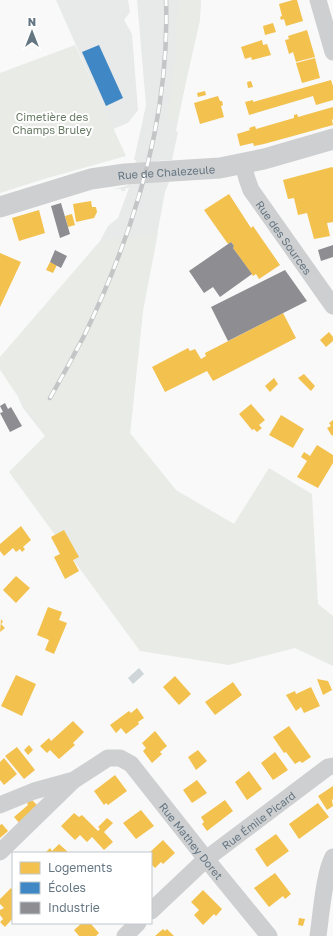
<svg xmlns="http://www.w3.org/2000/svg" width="333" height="936" viewBox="0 0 333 936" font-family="'Golos Text',sans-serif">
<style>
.built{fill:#e8e9e9}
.green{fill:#e8ebe6}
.water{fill:#ced6d9}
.homes{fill:#f2c14e}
.schools{fill:#3f88c5}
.industry{fill:#8d8d92}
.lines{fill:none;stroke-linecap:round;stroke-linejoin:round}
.minor{stroke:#cecfd0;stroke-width:17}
.tertiary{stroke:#cecfd0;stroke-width:21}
.rail-casing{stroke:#c3c5c6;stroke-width:4.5}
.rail{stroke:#fff;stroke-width:3;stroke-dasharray:9;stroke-linecap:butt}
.labels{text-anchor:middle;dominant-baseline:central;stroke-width:4;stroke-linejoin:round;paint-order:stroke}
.park-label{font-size:11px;fill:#687a64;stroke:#fff}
.street-label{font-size:11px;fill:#657683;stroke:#fff}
</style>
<rect width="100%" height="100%" fill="#f9f9f9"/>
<path class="built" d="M56 0H128L130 12 124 20 132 34 138 110 128 123 113 129Z
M137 0H201V3L176 131 178 132 172 160 156 161 152 182H169L165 192 143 310 130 433 79 479 23 408 12 383 87 266 108 226 118 218 129 188H126L125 191H121V189H114L126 186 132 182 136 160H134L146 105Z"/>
<path class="green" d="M178 0H201L200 20 177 122 167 120 175 59Z
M75 45 126 156 44 179 0 193V73Z
M158 233 143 310 130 433 176 490 234 524 269 468 312 494 318 604 333 616V666L295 648 229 665 140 651 9 472 45 436 0 370V357L100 241Z"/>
<path class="water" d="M139 668 144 674 133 684 128 678Z"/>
<path class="homes" d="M293 0H297L303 21 286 26 284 19 281 20 280 17 282 16 279 4Z
M273 23 276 32 265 35 263 26Z
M307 30 315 57 296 62 293 52 289 54 285 40 289 39 288 36Z
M262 40 263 45 267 44 271 55 252 60 251 57 245 59 241 47Z
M315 58 320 78 302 83 296 63Z
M331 80 333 86V100L316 105 313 96 249 115 245 102 253 100V102Z
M251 81 253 87 248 88 247 82Z
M205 91 206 95 198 97 197 93Z
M218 96 220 101H222L223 105 221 106 224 117 200 124 194 103Z
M333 107V119L332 120 333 125 264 144 254 146 253 143 240 146 237 134 250 130 249 128 255 126 256 129 294 118V115L297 114 298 117Z
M332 167 333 168V222L327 223 330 236 314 239 307 213 298 215 294 198 288 199 283 180Z
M229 194 251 228 253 226 280 265 259 279 256 274 253 276 233 248 234 246 231 242 228 244 204 210Z
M91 201 92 207H96L97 212 94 218 76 222 73 204Z
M39 210 45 233 19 241 12 218Z
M72 214 75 225 68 227 65 216Z
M0 253 21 262 0 307Z
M50 262 57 265 53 273 46 270Z
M283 313 296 338 213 381 207 371 165 392 152 367 188 348 190 351 195 349 201 359 206 356 205 353Z
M329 332 333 337V341L326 347 320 340Z
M304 374 315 386 311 391 298 378Z
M274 378 278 384 270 392 265 386Z
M251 404 265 420 259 425 262 428 257 432 254 429 252 430 239 414Z
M281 415 304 429 293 448 269 435Z
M333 420V435L332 436 327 428 331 426 329 423Z
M317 445 333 455V463L318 488 297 477 307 461 301 457 304 452 310 456Z
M21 526 31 540 23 547 25 549 22 552 20 549 16 552 13 548 4 556 0 551V544Z
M64 530 79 557 73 560 79 571 65 579 54 557 60 554 51 537Z
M16 576 30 588 16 603 3 590Z
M48 607 62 612 59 620 67 623 54 654 45 650 49 640 37 635Z
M1 619 3 622 1 624 5 628 0 632Z
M16 675 36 684 22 716 1 706Z
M175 676 191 694 179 705 163 687Z
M317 679 328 681 332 690 323 695Z
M233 682 242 695 215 715 205 702Z
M311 687 320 706 304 713 301 707 296 711 286 695 295 691 296 694Z
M137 708 144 718 138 722 139 724 126 734 121 728 116 733 110 725 129 711 131 713Z
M73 721 84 732 73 743 75 745 59 759 50 750 47 753 40 746 49 738 51 741Z
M289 726 311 757 302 763 300 761 295 764 286 752 284 753 273 737Z
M155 731 167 746 160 752 162 754 152 763 143 751 146 748 142 743Z
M29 745 33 750 28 755 24 750Z
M17 747 35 770 24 779 5 756Z
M198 750 207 761 196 770 188 757Z
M275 752 288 770 273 780 261 763Z
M4 758 17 774 4 785 0 780V762Z
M249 771 262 789 247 800 235 782Z
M115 775 127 791 108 805 106 803 104 805 94 791Z
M197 780 207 793 192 803 183 790Z
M333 786V799L332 800 333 806 327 810 318 796Z
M31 799 39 807 21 825 14 817 28 805 27 803Z
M225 800 233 811 207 831 202 824 204 822 201 817Z
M318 803 329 817 299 839 289 824Z
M141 810 154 826 136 839 123 823Z
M74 813 79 817 82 815 98 831 100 829 98 827 107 818 113 823 104 832 113 842 104 850 92 837 87 842 80 835 75 840 61 826Z
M2 824 8 831 0 838V825Z
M276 834 289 851 267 867 255 849Z
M163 840 175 853 163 864 161 862 155 868 151 864V853H149Z
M59 844 69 853H45L50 848 52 851Z
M275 873 291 894 285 899 283 896 269 907 254 888Z
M11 888 13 890V918L5 927 0 922 3 919 0 915V910L4 908 0 904V899Z
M203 890 222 909 216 916 214 914 203 925 194 915 199 910 191 902Z
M299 918 305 919 303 926 298 925Z
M82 923H90L99 933 96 936H79L74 930Z
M163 929 165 931 167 929 174 936H155Z"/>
<path class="schools" d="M99 45 123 98 106 106 82 52Z"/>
<path class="industry" d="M61 203 70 234 60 238 51 206Z
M231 242 234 246 233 248 252 274 220 297 213 287 204 293 189 271Z
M333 245V257L321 261 318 250Z
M55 250 67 256 61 268 50 262Z
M285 270 307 301 228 341 211 307Z
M5 403 8 409 11 407 22 426 10 432 0 413 3 412 0 406Z"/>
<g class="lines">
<g class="minor">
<path d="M318 0 333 52"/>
<path id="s1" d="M243 164 247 179 251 190 333 306"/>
<path id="s2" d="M0 805 34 791 74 780 108 758H120L131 764 206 859 269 936"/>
<path d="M0 852 73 781"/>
<path id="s3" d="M151 911 206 859 328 767 333 766"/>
<path d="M125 936 138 923"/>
<path d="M318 936C321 916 324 873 333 857"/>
</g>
<path class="tertiary" id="s4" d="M0 207 91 179 125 174 220 168 264 159 333 139"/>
<g class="rail-casing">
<path id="rail" d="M50 398C62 377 73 357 84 336 134 233 170 116 166 0"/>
</g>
<use href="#rail" class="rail"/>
</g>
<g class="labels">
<g class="park-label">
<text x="52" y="116">Cimetière des<tspan x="52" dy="13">Champs Bruley</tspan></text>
</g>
<g class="street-label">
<text stroke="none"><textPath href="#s4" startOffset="171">Rue de Chalezeule</textPath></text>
<text stroke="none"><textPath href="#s1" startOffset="85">Rue des Sources</textPath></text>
<text stroke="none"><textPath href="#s3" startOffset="141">Rue Émile Picard</textPath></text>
<text stroke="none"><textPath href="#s2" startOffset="241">Rue Mathey Doret</textPath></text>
</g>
</g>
<rect x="12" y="852" width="140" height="72" fill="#ffffff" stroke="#c1c8cd"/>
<rect x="20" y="862" width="20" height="12" fill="#f2c14e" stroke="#c1c8cd"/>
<text x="48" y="872" font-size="12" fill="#657683">Logements</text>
<rect x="20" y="882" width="20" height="12" fill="#3f88c5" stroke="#c1c8cd"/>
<text x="48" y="892" font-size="12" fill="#657683">Écoles</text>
<rect x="20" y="902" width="20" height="12" fill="#8d8d92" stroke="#c1c8cd"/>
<text x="48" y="912" font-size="12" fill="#657683">Industrie</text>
<g transform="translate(32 32)" stroke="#ffffff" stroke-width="3" paint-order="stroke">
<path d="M0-3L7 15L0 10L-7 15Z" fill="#657683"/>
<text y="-6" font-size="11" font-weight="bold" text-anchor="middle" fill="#657683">N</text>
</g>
</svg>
